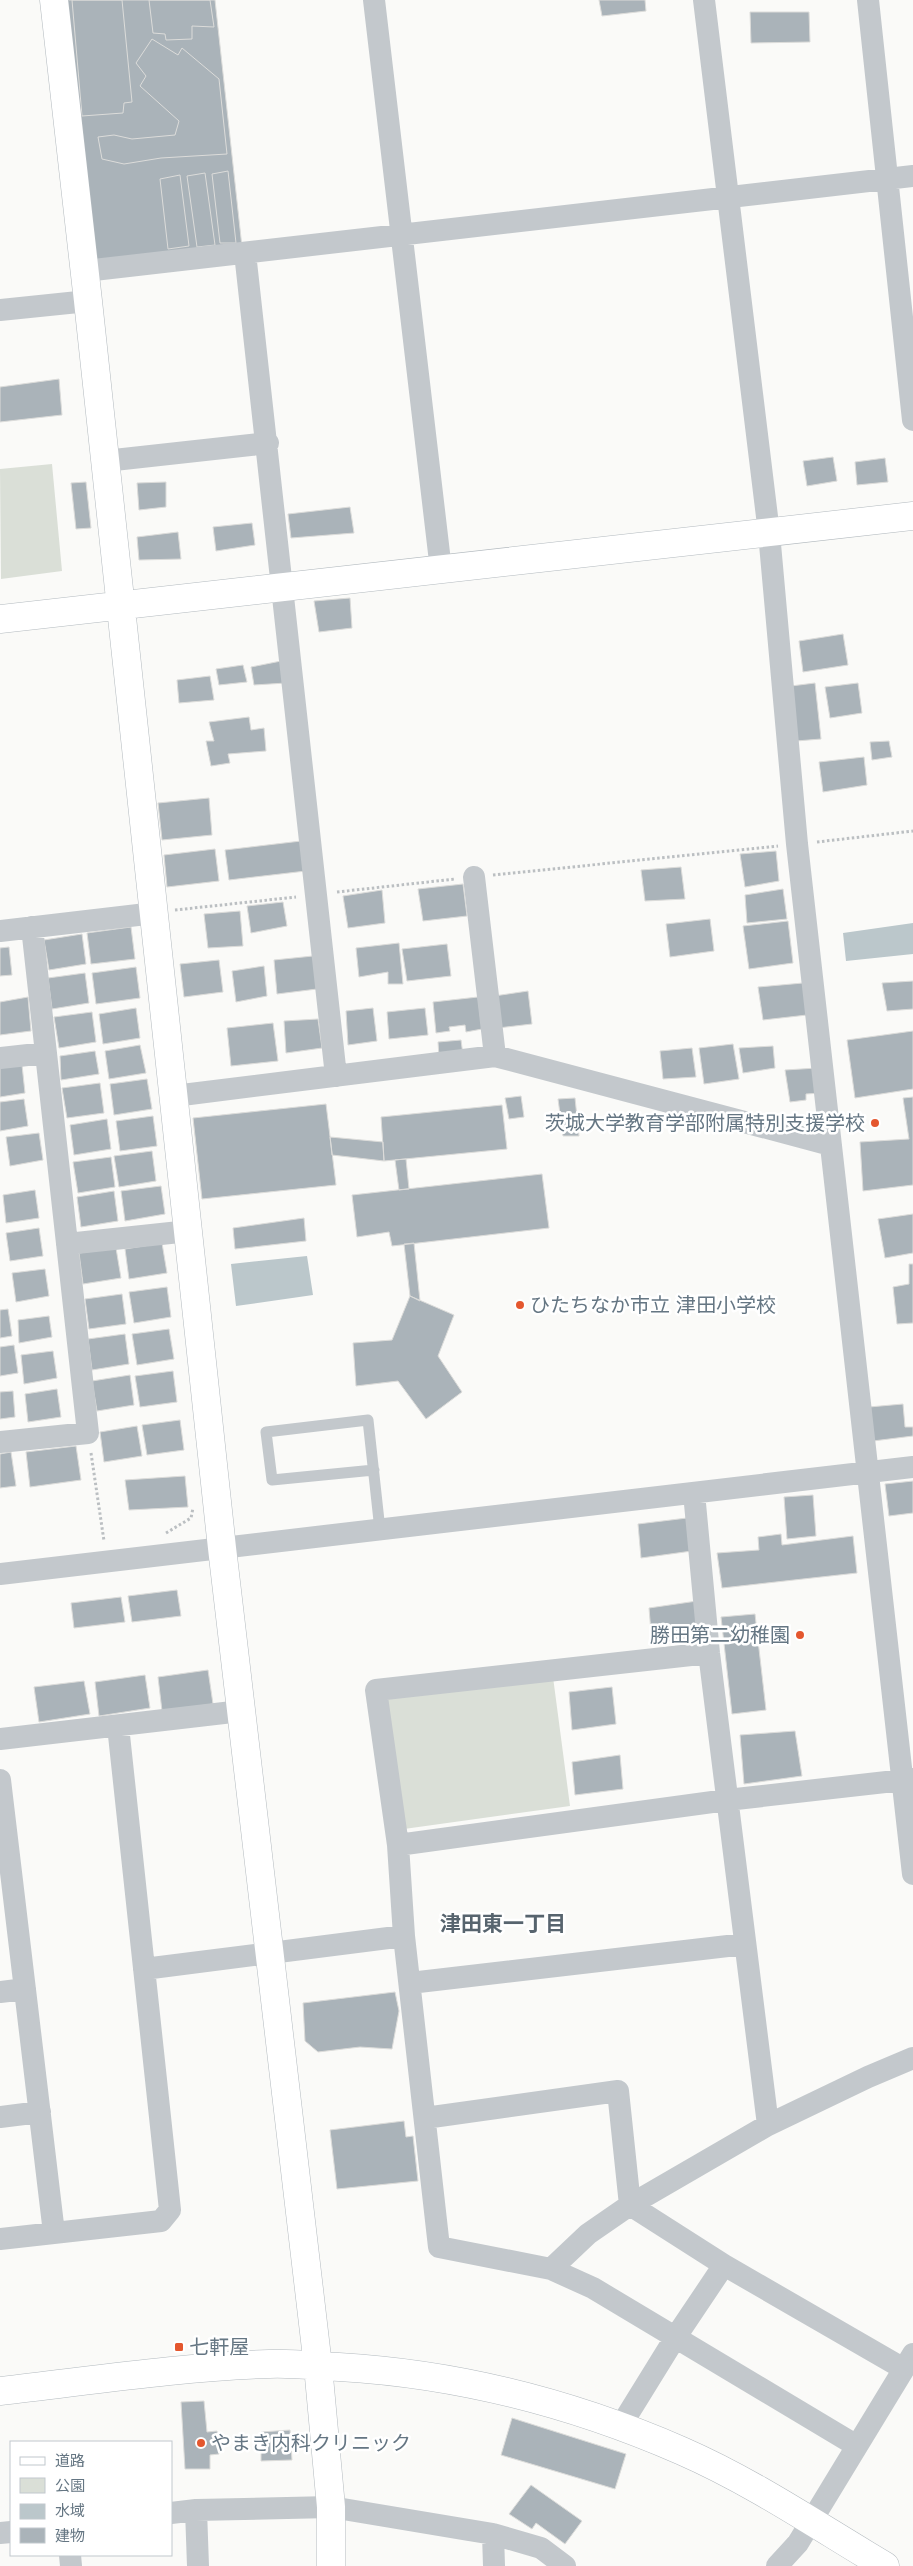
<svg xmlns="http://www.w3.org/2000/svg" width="913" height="2566" viewBox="0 0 913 2566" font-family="Jost,'Noto Sans JP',sans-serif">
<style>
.green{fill:#dadfd7}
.water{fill:#bbc7cb}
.building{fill:#aab3b9;stroke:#dcdcda}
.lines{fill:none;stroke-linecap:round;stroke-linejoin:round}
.secondary-casing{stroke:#b3babf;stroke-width:29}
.path{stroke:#bbbfc2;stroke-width:3;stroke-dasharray:2.5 2.5;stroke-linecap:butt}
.lane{stroke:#c3c8cc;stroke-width:11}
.street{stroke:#c3c8cc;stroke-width:22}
.secondary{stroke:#fff;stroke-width:28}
.poi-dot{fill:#e4572e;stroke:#fff;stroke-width:2}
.labels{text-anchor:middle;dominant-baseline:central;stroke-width:5;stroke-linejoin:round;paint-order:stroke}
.poi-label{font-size:20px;fill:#657683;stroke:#fff;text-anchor:start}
.neighbourhood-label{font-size:21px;font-weight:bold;fill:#57646e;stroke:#fff}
</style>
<rect width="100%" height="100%" fill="#fafaf8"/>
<path class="green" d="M52 464 62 571 1 579 0 469Z
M553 1677 570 1806 404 1829 385 1697Z"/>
<path class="water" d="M913 923V954L846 961 843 933Z
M307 1256 313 1295 236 1306 231 1264Z"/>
<path class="building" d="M60 0H215L242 247 91 262Z
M72 0H122L132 102 124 103 123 113 82 116Z
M149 0H210L214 27 192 26V39L166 40 165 34 153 33Z
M599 0H645L646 11 602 16Z
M750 12H809L810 42 751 43Z
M152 39 178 55 182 48 219 79 227 154 161 158 124 164 102 159 98 137 114 135 132 139 175 135 179 121 140 86 146 76 136 63Z
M228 171 236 243H220L212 174Z
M205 173 215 245 197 247 187 176Z
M180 175 189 246 168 249 160 179Z
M59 379 62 415 0 422V387Z
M833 457 837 481 807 486 803 461Z
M885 458 888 482 857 485 855 462Z
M86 482 91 528 76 529 71 483Z
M166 482V507L139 510 137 483Z
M350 507 354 533 291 538 288 514Z
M252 523 255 545 216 551 213 527Z
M178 532 181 559 139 560 137 537Z
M350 598 352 628 319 632 314 601Z
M843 634 848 665 803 672 799 641Z
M281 661 286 683 254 685 251 667Z
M243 665 247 682 219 685 216 669Z
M210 676 214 700 179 703 177 680Z
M815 683 821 739 796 741 791 686Z
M858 683 862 713 830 718 825 687Z
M249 717 251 730 264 728 266 751 228 754 230 763 211 766 206 741H214L209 722Z
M889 741 892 757 872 760 870 742Z
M864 757 867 785 823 792 819 762Z
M209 798 212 835 162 840 158 803Z
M301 841 306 871 229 880 225 850Z
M215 849 219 881 167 887 164 855Z
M776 851 779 881 745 887 740 854Z
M681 867 685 899 645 901 641 870Z
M463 884 467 916 423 921 418 889Z
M783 889 787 919 747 923 745 895Z
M382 890 385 923 348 928 343 896Z
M283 902 287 926 251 933 247 906Z
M240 911 243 946 208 948 204 914Z
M710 919 714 951 670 957 666 924Z
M788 921 793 963 749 969 743 926Z
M131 927 135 959 91 964 87 933Z
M82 934 86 964 49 970 44 940Z
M399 943 403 984H388V972L359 977 356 948Z
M447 944 451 976 407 981 402 949Z
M9 947 12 975 0 976V948Z
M313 956 317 989 277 994 274 960Z
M219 960 223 992 184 997 180 964Z
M264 966 267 996 236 1002 232 971Z
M136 967 140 998 96 1004 92 973Z
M85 973 89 1003 52 1009 48 978Z
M913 981V1009L887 1011 882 983Z
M803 983 807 1015 763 1020 758 987Z
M528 991 532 1024 498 1028 494 996Z
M28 997 31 1031 0 1035V1002Z
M478 997 482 1029 466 1032 465 1025 449 1027 450 1031 436 1033 433 1002Z
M136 1008 140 1038 103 1044 99 1014Z
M373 1008 377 1041 348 1045 346 1011Z
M425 1008 428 1035 389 1039 387 1012Z
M92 1012 96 1042 59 1048 54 1017Z
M318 1019 322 1048 286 1053 284 1021Z
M273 1023 278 1061 231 1066 227 1028Z
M913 1031V1089L855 1098 847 1040Z
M461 1040 463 1055 439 1057 438 1042Z
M733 1044 739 1079 704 1084 699 1048Z
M140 1045 146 1073 109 1079 105 1051Z
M773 1046 775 1068 743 1073 739 1048Z
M692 1048 696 1077 663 1079 660 1051Z
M95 1051 99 1074 61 1080 60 1056Z
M22 1065 25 1093 0 1097V1068Z
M817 1068 820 1093 806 1094V1100L790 1102 785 1070Z
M147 1079 152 1109 114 1115 110 1084Z
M100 1083 104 1113 67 1118 62 1088Z
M521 1096 524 1117 509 1119 505 1098Z
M913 1097V1185L863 1191 860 1142 909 1139 903 1098Z
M575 1098 579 1136H563L558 1099Z
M24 1099 28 1126 0 1131V1102Z
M326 1104 336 1185 202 1199 193 1118Z
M502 1105 507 1149 384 1161 381 1117Z
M153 1116 157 1146 120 1151 116 1121Z
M107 1119 111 1149 74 1155 70 1125Z
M39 1133 43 1160 10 1166 6 1137Z
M330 1137 383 1142 384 1161 332 1155Z
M152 1151 156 1181 119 1187 114 1156Z
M111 1157 115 1187 78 1193 73 1162Z
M406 1159 409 1189 399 1190 395 1160Z
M542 1174 549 1228 392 1246 389 1232 357 1237 352 1195Z
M161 1186 165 1214 125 1221 121 1191Z
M35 1190 39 1218 6 1223 3 1195Z
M114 1191 118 1221 81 1227 77 1197Z
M913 1214V1253L885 1258 878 1219Z
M304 1218 306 1241 235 1249 233 1228Z
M39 1228 43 1256 10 1261 6 1233Z
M162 1243 167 1273 129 1279 125 1249Z
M414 1243 420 1301 410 1296 404 1244Z
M116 1248 121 1278 83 1284 79 1253Z
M909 1264H913V1323L897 1324 893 1287 909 1284Z
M45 1269 49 1296 16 1302 12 1273Z
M167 1287 171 1317 134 1323 129 1292Z
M122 1294 126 1324 89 1329 85 1299Z
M410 1296 454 1315 438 1356 462 1392 426 1419 398 1381 356 1386 353 1343 392 1340Z
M8 1309 12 1336 0 1338V1310Z
M49 1316 52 1337 19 1343 18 1320Z
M169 1329 174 1359 137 1365 132 1334Z
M125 1334 129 1364 92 1370 88 1339Z
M14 1345 18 1373 0 1376V1347Z
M53 1351 57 1378 24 1384 21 1355Z
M173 1371 177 1402 140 1407 135 1376Z
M130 1375 134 1405 97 1411 92 1381Z
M57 1389 61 1417 28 1422 25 1394Z
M13 1391 15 1417 0 1419V1392Z
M903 1404 905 1427H913V1436L873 1441 869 1407Z
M180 1420 184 1450 147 1455 142 1425Z
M137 1426 142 1456 104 1462 100 1432Z
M76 1446 81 1480 30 1487 26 1452Z
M11 1452 16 1486 0 1488V1454Z
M185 1476 188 1507 129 1510 125 1480Z
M913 1481V1513L889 1516 885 1484Z
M813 1495 816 1536 787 1539 784 1497Z
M687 1518 692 1551 641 1558 638 1524Z
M781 1534 782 1545 853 1536 857 1573 722 1588 717 1553 759 1550 758 1537Z
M177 1590 181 1616 132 1622 128 1596Z
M121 1597 125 1622 74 1628 71 1603Z
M697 1601 701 1637 652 1644 649 1608Z
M755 1614 766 1710 732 1714 721 1617Z
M208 1670 213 1704 162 1711 158 1677Z
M145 1675 150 1708 99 1716 95 1682Z
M84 1681 90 1714 39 1722 34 1687Z
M612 1687 616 1724 572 1730 569 1692Z
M795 1731 802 1776 744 1784 740 1735Z
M620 1755 623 1789 575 1795 572 1762Z
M395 1992 399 2011 392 2049 360 2047 318 2052 305 2041 303 2003Z
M404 2121 406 2137 413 2136 418 2181 337 2189 330 2130Z
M204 2401 207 2432 217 2431 219 2454 210 2455V2469H185L181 2402Z
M512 2418 626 2454 615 2489 501 2455Z
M290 2430 292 2460 261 2461V2432Z
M531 2485 582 2521 565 2544 536 2523 532 2529 509 2514Z"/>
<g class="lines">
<g class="secondary-casing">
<path id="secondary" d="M54 0 88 301 222 1548 318 2366 331 2507V2566
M0 619 913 516
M0 2391C89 2381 179 2367 269 2364 293 2363 316 2366 339 2367 459 2374 572 2403 682 2451 753 2482 819 2527 885 2566"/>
</g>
<path class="path" d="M817 842 913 831
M493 875 778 846
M337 892 455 879
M175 910 296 897
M91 1453 104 1541
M166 1533 191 1518 193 1508"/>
<path class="lane" d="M374 1470 272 1480 266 1432 368 1420 380 1530"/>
<path class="street" d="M374 0 441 570
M704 0 769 533 797 844 913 1874
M868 0 913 420
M245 253 336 1076
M85 271 913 176
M0 310 88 301
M105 461 268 443
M474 877 495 1056
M0 931 155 913
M0 1058 46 1053
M174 1096 495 1056 831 1145
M67 1244 189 1231
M0 1442 88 1433 32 927
M694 1493 709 1653 768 2125
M0 1574 913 1467
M709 1653 376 1690 398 1845 404 1936 439 2247 551 2269 593 2288 857 2446
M0 1739 241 1711
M0 1780 54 2233
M398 1845 727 1800 913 1779
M144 1969 404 1936
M410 1983 745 1944
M0 1992 25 1989
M0 2117 40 2112
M425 2118 618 2091 630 2205 724 2265
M0 2239 161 2221 170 2210 118 1726
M551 2269 588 2234 630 2205 768 2125 868 2077 913 2058
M620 2427 675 2338 724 2265 904 2369
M196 2510 198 2566
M171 2513 196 2510 331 2507 493 2534 541 2548 565 2566
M0 2533 11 2532
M493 2534 494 2566
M70 2555 71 2566
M777 2566 798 2543 913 2354"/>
<use href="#secondary" class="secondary"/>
</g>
<g class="poi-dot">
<circle cx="875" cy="1123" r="5"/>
<circle cx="520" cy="1305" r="5"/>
<circle cx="800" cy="1635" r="5"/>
<rect x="174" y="2342" width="10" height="10" rx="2.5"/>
<circle cx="201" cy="2443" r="5"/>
</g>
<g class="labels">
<g class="poi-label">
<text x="865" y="1123" text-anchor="end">茨城大学教育学部附属特別支援学校</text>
<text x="530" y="1305">ひたちなか市立 津田小学校</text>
<text x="790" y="1635" text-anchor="end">勝田第二幼稚園</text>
<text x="189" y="2347">七軒屋</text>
<text x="211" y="2443">やまき内科クリニック</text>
</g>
<g class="neighbourhood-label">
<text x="503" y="1924">津田東一丁目</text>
</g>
</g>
<rect x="10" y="2441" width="162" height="115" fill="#ffffff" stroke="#c1c8cd"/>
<rect x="20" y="2457" width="25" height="8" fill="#ffffff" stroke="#c1c8cd"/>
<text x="55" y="2466" font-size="15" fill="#657683">道路</text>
<rect x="20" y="2478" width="25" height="15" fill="#dadfd7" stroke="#c1c8cd"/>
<text x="55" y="2491" font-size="15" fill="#657683">公園</text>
<rect x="20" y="2504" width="25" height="15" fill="#bbc7cb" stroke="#c1c8cd"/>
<text x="55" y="2516" font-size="15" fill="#657683">水域</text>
<rect x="20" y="2528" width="25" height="15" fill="#aab3b9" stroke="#c1c8cd"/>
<text x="55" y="2541" font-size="15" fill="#657683">建物</text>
</svg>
